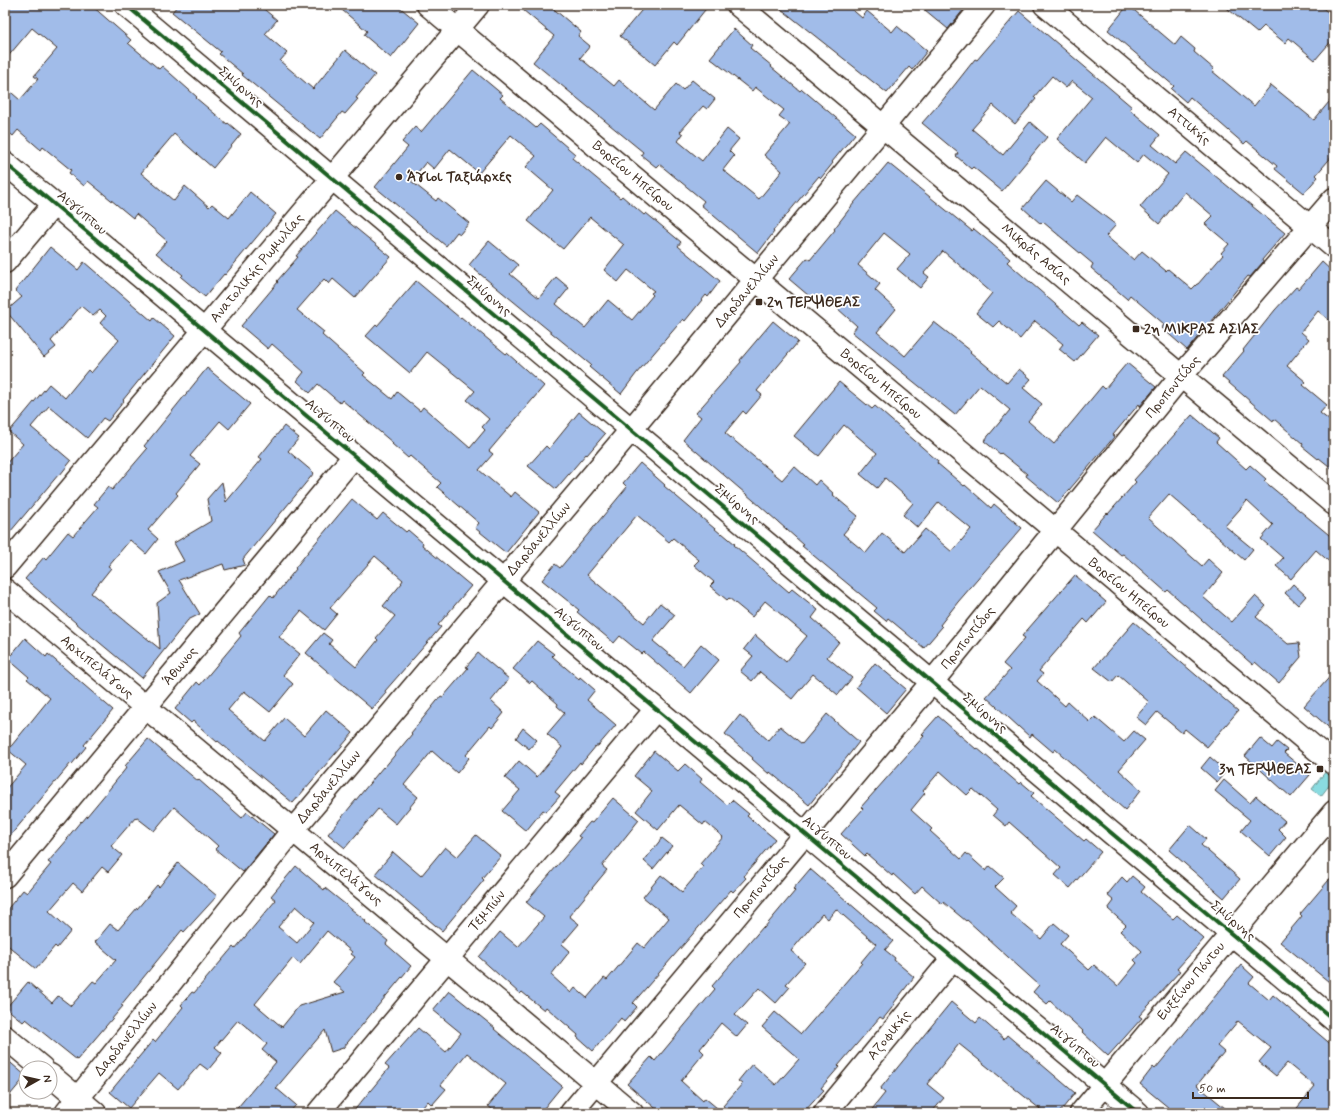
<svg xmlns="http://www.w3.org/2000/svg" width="1339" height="1118" viewBox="0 0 1339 1118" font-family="Mynerve,sans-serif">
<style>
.water{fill:#8adbe0;stroke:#6a9492}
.building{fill:#a1bce9;stroke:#3b2a1e;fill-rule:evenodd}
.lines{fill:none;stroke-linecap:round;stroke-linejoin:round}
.minor-casing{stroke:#3b2a1e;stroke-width:25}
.minor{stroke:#fff;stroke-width:22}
.cycleway-casing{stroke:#fff;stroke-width:6}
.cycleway{stroke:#1b5e20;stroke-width:4}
.poi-dot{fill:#3b2a1e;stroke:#fff;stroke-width:1.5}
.labels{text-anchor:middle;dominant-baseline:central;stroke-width:3.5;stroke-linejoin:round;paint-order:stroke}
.street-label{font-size:14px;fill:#3b2a1e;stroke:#fff}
.poi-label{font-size:14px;font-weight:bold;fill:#3b2a1e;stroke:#fff;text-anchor:start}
</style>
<rect width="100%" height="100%" fill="#fff"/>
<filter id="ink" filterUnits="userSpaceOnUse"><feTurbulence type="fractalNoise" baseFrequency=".025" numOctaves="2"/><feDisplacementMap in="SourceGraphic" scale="8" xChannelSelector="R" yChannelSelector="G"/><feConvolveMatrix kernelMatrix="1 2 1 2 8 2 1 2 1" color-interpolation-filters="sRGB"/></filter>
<g filter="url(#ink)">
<path class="water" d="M1326 771 1334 779 1321 796 1312 789Z"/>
<path class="building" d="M5 5H91L131 40 128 43 159 69 162 66 197 97 196 98 227 124 228 123 241 134 213 168 174 134 141 173 174 201 185 186 209 207 212 204 229 218 250 192 276 214 225 275 224 274 205 297 181 277 183 275 156 253 167 241 136 214 133 218 88 181 84 186 69 173 71 170 43 147 41 150 18 130 13 136 5 129V87L20 100 38 79 34 76 57 49 32 28 5 60Z
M178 5H259L277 20 265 34 287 53 280 61 313 89 345 50 375 75 356 98 358 99 345 114 342 112 320 139 242 75 243 74 219 54 221 52 172 12Z
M336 5H397L419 23 391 58 364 35 367 31Z
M517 5H549L581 32 578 36 590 46 580 58 614 86 619 80 654 110 676 84 683 90 692 80 715 99 707 109 703 106 680 132 683 134 678 141 702 161 727 129 739 139 729 151 734 156 723 170 759 199 782 171 764 155 790 124 779 116 784 110 755 87 752 91 710 58 734 29 752 45 750 48 772 66 771 67 800 91 802 89 855 134 832 162 833 163 821 178 819 176 773 231 774 232 758 253 701 205 704 201 659 164 656 167 641 155 643 152 533 62 554 36Z
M646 5H709L677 45 674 42 655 65 620 36Z
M776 5H847L862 18 867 11 892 32 897 26 927 51 912 70 909 67 887 93Z
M919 5H959L964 9 948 29Z
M1128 5 1175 45 1181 37 1195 49 1194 52 1214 69 1212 71 1254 106 1271 85 1314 120 1334 96V154L1316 175 1318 177 1304 193 1275 169 1277 166 1247 141 1244 144 1190 97 1186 102 1171 89 1174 86 1108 30Z
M1223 5H1319L1334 17V38L1315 60 1289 38 1285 43 1264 26 1257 33Z
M1019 11 1132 107 1129 109 1160 135 1152 145 1175 164 1186 152 1285 233 1262 260 1263 262 1250 277 1248 276 1187 350 1162 328 1164 324 1130 295 1127 299 1091 268 1093 264 1043 222 1041 224 1023 208 1046 181 1071 202 1077 195 1116 225 1106 236 1134 260 1142 251 1166 271 1168 269 1192 289 1197 284H1198L1223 255 1221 253 1229 244 1205 224 1213 216 1185 192 1159 224 1140 207 1168 174 1144 154 1137 163 1106 137 1085 163 1057 139 1092 97 1072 81 1066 88 1052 76 1034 97 1036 99 1015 124 993 105 972 129 1003 155 1030 122 1047 137 1002 191 973 167 971 169 956 156 958 153 922 123 937 106H938L975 59 977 60Z
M473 70 503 95 500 98 536 128 540 124 575 154 572 158 620 198 622 196 644 215 646 213 681 242 678 246 720 281 708 297 706 295 685 321 683 319 636 374 621 394 589 367 591 365 469 265 489 241 518 265 510 274 539 298 556 277 569 288 556 304 585 328 608 300 632 320 653 295 651 293 654 291 628 270 618 282 604 270 624 245 590 217 563 249 528 221 553 190 526 167 536 156 511 135 479 173 450 149 434 169 426 162 411 181 436 201 438 198 469 223 460 234 457 232 446 246 375 187 408 147 402 142 415 127 421 132Z
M888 163 972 231 974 229 1010 259 1007 262 1079 325 1082 322 1098 335 1075 362 1059 349 1063 344 1035 321 1020 339 999 321 993 327 976 313 992 293 943 251 924 273 929 277 920 288 897 269 910 254 884 233 858 265 880 284 875 290 896 309 877 332 905 356 934 322 971 351 970 352 1007 383 1019 369 1031 379 1023 388 1042 404 1028 421 1054 444 1102 386 1105 389 1127 363 1156 387 1140 406 1139 404 1113 435 1115 436 1058 503 1026 476 1027 474 1001 453 1000 454 984 441 1010 410 980 385 955 415 852 332 857 326 828 300 822 307 789 279 807 258 810 260 835 230 834 229 854 203Z
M335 211 391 257 355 298 333 279 329 284 324 279 297 310 324 332 322 335 365 373 363 375 392 399 397 392 420 411 423 407 470 448 485 430 482 427 489 419 467 400 475 391 427 352 410 373 366 336 376 325 377 326 416 281 460 318 461 317 506 354 507 353 544 386 489 451 493 454 479 470 511 497 515 492 539 512 506 553 475 528 479 523 437 487 441 483 410 456 408 458 392 444 393 443 342 400 340 403 318 384 310 393 297 381 304 372 272 344 268 349 241 326 278 282 277 281 298 257 296 256Z
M50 247 78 270 84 262 152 321 154 318 175 336 123 400 124 401 108 421 103 418 87 438 49 406 31 427 71 461 60 475 59 474 5 538V465L23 444 9 432 49 384 65 398 88 370 91 373 119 340 100 323 106 316 100 310 93 316 81 306 51 341 56 347 44 357 6 311 22 297 15 291Z
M1322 262 1334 273V324L1318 311 1301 332 1309 339 1287 366 1306 382 1303 385 1327 405 1320 413 1334 424V470L1319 458 1318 459 1302 446 1303 444 1274 419 1273 421 1222 377 1244 351 1243 350 1275 310 1296 287 1299 289Z
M773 321 798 342 757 391 762 395 746 414 743 411 725 433 782 480 794 466 815 485 819 480 834 494 833 495 858 516 843 534 866 553 882 533 905 552 925 529 952 552 971 529 939 502 918 528 903 515 913 503 885 478 877 488 860 474 877 453 844 425 819 456 794 436 839 382 872 409 875 406 938 461 937 463 964 486 965 485 991 508 994 504 1022 528 958 602 940 625 942 627 924 648 888 618 886 621 874 611 877 608 802 546 804 545 760 506 683 440 701 417 696 413 741 362 740 360Z
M207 368 250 404 229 429 220 421 190 456 200 464 176 493 178 495 148 530 158 539 146 554 130 540 108 566 111 568 91 593 160 649 157 603 171 593 159 572 184 561 174 543 211 521 207 499 222 482 226 502 262 459 259 457 284 426 299 438 288 451 314 473 243 559 245 565 225 570 223 564 179 580 200 614 188 620 142 678 76 623 25 579 44 557 46 559 68 532 73 536 98 507 94 504 108 487 112 490 147 449 144 446Z
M579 412 605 434 587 455 586 454 556 489 528 466 546 446 549 449Z
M1192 415 1219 438 1216 442 1246 469 1250 465 1266 479 1264 481 1334 539V566L1316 550 1291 579 1276 566 1283 558 1261 539 1273 525 1247 501 1225 526 1253 549 1244 560 1169 494 1148 518 1202 566 1208 559 1223 573 1203 597 1232 622 1255 596 1266 606 1256 617 1288 644 1299 643 1301 657 1279 683 1255 662 1253 665 1168 590 1166 592 1123 554 1121 555 1092 530 1107 513 1108 514 1136 482 1134 480Z
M640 463 665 485 664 486 721 534 722 533 735 544 734 545 789 592 792 589 818 610 812 618 839 642 827 657 852 678 838 695 813 674 792 699 760 672 752 681 740 671 753 656 744 649 755 635 786 662 807 636 765 601 752 617 729 598 727 600 710 586 714 582 694 565 699 560 673 538 669 542 637 515 587 575 644 623 660 603 675 615 653 641 683 666 701 644 719 660 691 693 644 652 642 654 620 636 614 643 577 612 579 610 542 580 555 564 560 568 627 487 623 483Z
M352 499 377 520 383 513 406 532 408 530 423 543 422 545 471 586 438 625 441 627 385 691 386 693 372 709 306 653 323 633 332 640 329 644 356 667 378 640 376 638 395 616 383 606 402 583H401L403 580 375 556 330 608 337 614 324 630 301 611 279 637 300 654 283 675 293 684 270 712 244 691 228 710 265 741 284 718 304 736 326 710 353 733 293 803 218 741 217 742 193 721 191 723 175 709 197 682 200 685 241 636 239 633 270 595 273 598 296 569 295 568 312 547Z
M1075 575 1106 602 1088 623 1084 619 1039 671 1043 674 1037 681 1065 706 1068 702 1090 722 1095 717 1124 742 1134 731 1145 740 1119 770 1141 790 1125 810 1055 749 1053 752 1032 734 1030 737 986 697 1010 670 1003 664 1025 638 1022 636Z
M1293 584 1306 596 1298 605 1285 593Z
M1134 622 1238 711 1207 747 1185 729 1182 733 1157 712 1146 725 1136 717 1149 702 1118 675 1112 682 1094 668Z
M25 638 46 657 48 654 113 710 84 745 86 747 72 764 71 763 5 842V790L26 765 8 750 50 698 27 679 29 677 8 659Z
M537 641 554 654 552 656 579 679 580 677 595 690 587 700 616 725 598 746H596L581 764 580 762 555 792 560 796 546 812 543 810 526 831 502 811 520 790 505 778 519 761 537 777 562 747 547 734 565 713 557 706 558 704 532 681 530 683 513 669Z
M478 653 509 679 491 701 504 713 492 728 490 726 466 755 469 758 457 773 432 751 404 785 418 797 396 824 378 809 345 848 328 834 383 767 384 768 412 734 411 733 441 696 443 697 468 668 466 667Z
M875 663 906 689 886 713 856 687Z
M1334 672V732L1304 706Z
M827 714 859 742 809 805 770 772 769 774 752 759 753 758 725 734 740 715 768 740 780 726 802 744Z
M938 716 976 749 977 748 1019 784 1021 782 1034 793 1031 796 1084 841 1086 839 1101 852 1070 888 1055 875 1061 868 1009 822 1006 826 993 815 997 810 973 789 967 795 940 771 923 791 925 793 911 810 932 829 930 831 961 859 966 853 986 871 990 866 1004 878 995 887 1016 906 1010 913 1041 939 1054 923 1068 935 1060 944 1089 970 1094 965 1118 986 1137 963 1134 960 1142 951 1120 931 1126 925 1108 909 1114 901 1107 895 1122 877 1127 882 1132 876 1145 887 1141 892 1173 919 1177 915 1204 939 1177 969 1180 971 1139 1016 1142 1018 1108 1056 1082 1032 1083 1031 1050 1001 1047 1004 1033 992 1039 985 967 920 966 921 943 902 942 904 922 886 915 894 893 874 892 876 867 854 865 856 841 834 863 809 861 807 924 736 922 734Z
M523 728 537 740 529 749 516 738Z
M1260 738 1272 748 1277 742 1287 750 1284 753 1310 775 1291 797 1245 756Z
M148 739 198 781 199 780 242 818 247 812 274 834 243 872 215 849 218 846 174 807 154 831 136 817 111 846 122 855 108 872 102 867 82 891 73 883 49 911 71 931 57 948 55 946 36 969 5 943V912L23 890 27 893 51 864 48 862 68 839 67 838 81 821 82 822 107 792 127 767 125 766Z
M654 751 678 771 685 764 702 779 700 782 727 805 732 800 749 814 747 816 775 839 744 876 746 878 733 892 731 890 633 1003 637 1007 624 1022 621 1018 593 1051 577 1037 578 1035 546 1007 544 1010 522 992 520 994 479 957 500 932 518 947 544 917 526 902 581 838 578 836 590 822 592 823 613 798 639 820 602 866 607 870 569 916 579 924 562 944 570 951 551 975 571 993 575 988 587 998 604 978 607 980 638 943 644 948 669 918 643 897 661 875 682 892 703 867 700 864 723 837 705 822 703 825 679 805 658 830 636 811 652 791 634 776Z
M1210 757 1226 771 1217 782 1201 768Z
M1224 780 1250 803 1256 796 1285 821 1278 829 1286 837 1270 856 1241 831 1250 820 1215 791Z
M1190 825 1206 839 1201 845 1240 879 1224 898 1169 850Z
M476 835 501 856 482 878 484 880 442 931 375 874 393 852 421 876 445 847 457 857Z
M662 838 672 846 653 869 644 861Z
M178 863 217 896 184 932 182 930 121 1005 123 1006 77 1060 26 1019 23 1022 6 1008 28 982 52 1003 58 996 71 1006 93 981 96 983 116 960 95 942 110 924 118 930 137 908V909L157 885 159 887Z
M296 866 324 890 325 888 366 921 365 922 388 941 386 944 411 966 343 1048 331 1052 325 1030 276 1088 296 1105 289 1113H233L276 1062 262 1050 267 1044 238 1020 215 1047 222 1053 208 1070 200 1064 178 1089 159 1073 129 1108 110 1092 153 1040 155 1042 183 1007 181 1005 192 992 194 993 233 947 235 949 276 900 271 896ZM296 906 314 922 297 943 278 927ZM327 931 352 952 351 954 355 957 333 982 345 992 299 1006 282 1027 255 1004 293 958 300 964Z
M810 869 893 941 885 950 895 958 894 960 914 977 894 1003 895 1004 883 1019 880 1017 838 1066 839 1067 821 1088 824 1090 803 1113H732L723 1106 742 1084 738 1081 752 1064 776 1085 799 1059 762 1027 775 1012 801 1034 862 963 861 962 876 944 836 909 828 919 822 914 791 951 805 963 786 984 790 987 776 1003 759 988 735 1015 747 1025 737 1037 721 1023 700 1049 704 1053 681 1081 703 1101 705 1098 723 1113H661L627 1084 651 1057 655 1061 715 989 712 986 763 927 764 928 795 891 793 889Z
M1334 874V986L1280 942 1302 916 1300 914Z
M1241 965 1254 977 1249 983 1269 1000 1273 995 1334 1047V1113H1293L1315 1086 1287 1063 1276 1076 1259 1062 1271 1048 1238 1021 1217 1046 1224 1052 1197 1085 1231 1113H1175L1140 1084 1153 1067 1155 1069Z
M449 991 495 1028 494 1029 562 1086 540 1113H497L488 1106 506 1084 467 1053 441 1085 446 1089 432 1105 428 1101 418 1113H352L389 1068 385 1065 418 1028 446 1052 461 1033 433 1010Z
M951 1002 976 1023 980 1018 1004 1039 1007 1035 1075 1093 1059 1113H1045L959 1044 927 1084 944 1098 931 1113H869L885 1093 880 1089Z
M5 1058 26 1076 5 1101Z"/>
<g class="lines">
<g class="minor-casing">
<path id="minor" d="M126 5 1334 1020
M428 5 1334 764
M738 5 1334 504
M1045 5 1334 247
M5 163 1138 1113
M5 262 54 204
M5 567 478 5
M5 590 632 1113
M5 876 354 456
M5 1037 42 1068
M50 1075 95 1113
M66 1113 293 830 631 430 984 5
M318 1113 656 709
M571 1113 932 682 1181 376 1334 199
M825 1113 953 958
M1081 1113 1334 812"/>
</g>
<use href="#minor" class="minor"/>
<g class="cycleway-casing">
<path id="cycleway" d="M126 5 1334 1020
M5 163 1138 1113"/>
</g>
<use href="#cycleway" class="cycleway"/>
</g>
</g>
<g class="poi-dot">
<circle cx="399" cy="177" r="4"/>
<rect x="755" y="298" width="8" height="8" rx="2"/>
<rect x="1132" y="325" width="8" height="8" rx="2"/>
<rect x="1316" y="765" width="8" height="8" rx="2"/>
</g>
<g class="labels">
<g class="street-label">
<text transform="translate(241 87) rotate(40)">Σμύρνης</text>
<text transform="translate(1189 126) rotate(40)">Αττικής</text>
<text transform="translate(633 176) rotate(40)">Βορείου Ηπείρου</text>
<text transform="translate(82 213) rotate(40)">Αιγύπτου</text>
<text transform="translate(1036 254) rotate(40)">Μικράς Ασίας</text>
<text transform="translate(257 268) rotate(-50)">Ανατολικής Ρωμυλίας</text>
<text transform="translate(747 291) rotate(-50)">Δαρδανελλίων</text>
<text transform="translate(489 296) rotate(40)">Σμύρνης</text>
<text transform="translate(881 384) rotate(40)">Βορείου Ηπείρου</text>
<text transform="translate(1173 387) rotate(-50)">Προποντίδος</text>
<text transform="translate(330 421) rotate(40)">Αιγύπτου</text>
<text transform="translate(737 504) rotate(40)">Σμύρνης</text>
<text transform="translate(539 539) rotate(-50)">Δαρδανελλίων</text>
<text transform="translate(1129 593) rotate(40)">Βορείου Ηπείρου</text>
<text transform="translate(579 629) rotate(40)">Αιγύπτου</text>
<text transform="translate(968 638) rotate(-51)">Προποντίδος</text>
<text transform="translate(180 666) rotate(-50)">Άθωνος</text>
<text transform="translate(97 667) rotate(40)">Αρχιπελάγους</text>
<text transform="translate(985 713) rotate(40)">Σμύρνης</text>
<text transform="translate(329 787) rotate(-50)">Δαρδανελλίων</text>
<text transform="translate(827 838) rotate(40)">Αιγύπτου</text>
<text transform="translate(346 874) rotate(40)">Αρχιπελάγους</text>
<text transform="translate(761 887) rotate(-50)">Προποντίδος</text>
<text transform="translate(487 911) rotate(-50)">Τεμπών</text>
<text transform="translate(1233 921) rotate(40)">Σμύρνης</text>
<text transform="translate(1191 981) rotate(-50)">Ευξείνου Πόντου</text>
<text transform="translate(889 1035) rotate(-51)">Αζοφικής</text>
<text transform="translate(126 1039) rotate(-51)">Δαρδανελλίων</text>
<text transform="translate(1075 1046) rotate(40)">Αιγύπτου</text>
</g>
<g class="poi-label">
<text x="407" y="177">Άγιοι Ταξιάρχες</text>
<text x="767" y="302">2η ΤΕΡΨΙΘΕΑΣ</text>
<text x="1144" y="329">2η ΜΙΚΡΑΣ ΑΣΙΑΣ</text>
<text x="1312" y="769" text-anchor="end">3η ΤΕΡΨΙΘΕΑΣ</text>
</g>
</g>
<rect width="1339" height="1118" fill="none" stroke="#fff" stroke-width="20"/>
<rect x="10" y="10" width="1319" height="1098" fill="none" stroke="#3b2a1e" stroke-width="1.5" filter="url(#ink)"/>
<g transform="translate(38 1080) rotate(82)"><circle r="19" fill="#ffffff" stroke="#b1aaa5"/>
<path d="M0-3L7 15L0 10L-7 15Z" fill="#3b2a1e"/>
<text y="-6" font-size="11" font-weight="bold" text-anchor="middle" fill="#3b2a1e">N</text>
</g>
<path d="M1193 1092v6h115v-6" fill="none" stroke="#3b2a1e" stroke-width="2"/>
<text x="1199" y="1092" font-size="12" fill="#3b2a1e" stroke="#ffffff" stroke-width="3" paint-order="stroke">50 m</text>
</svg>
